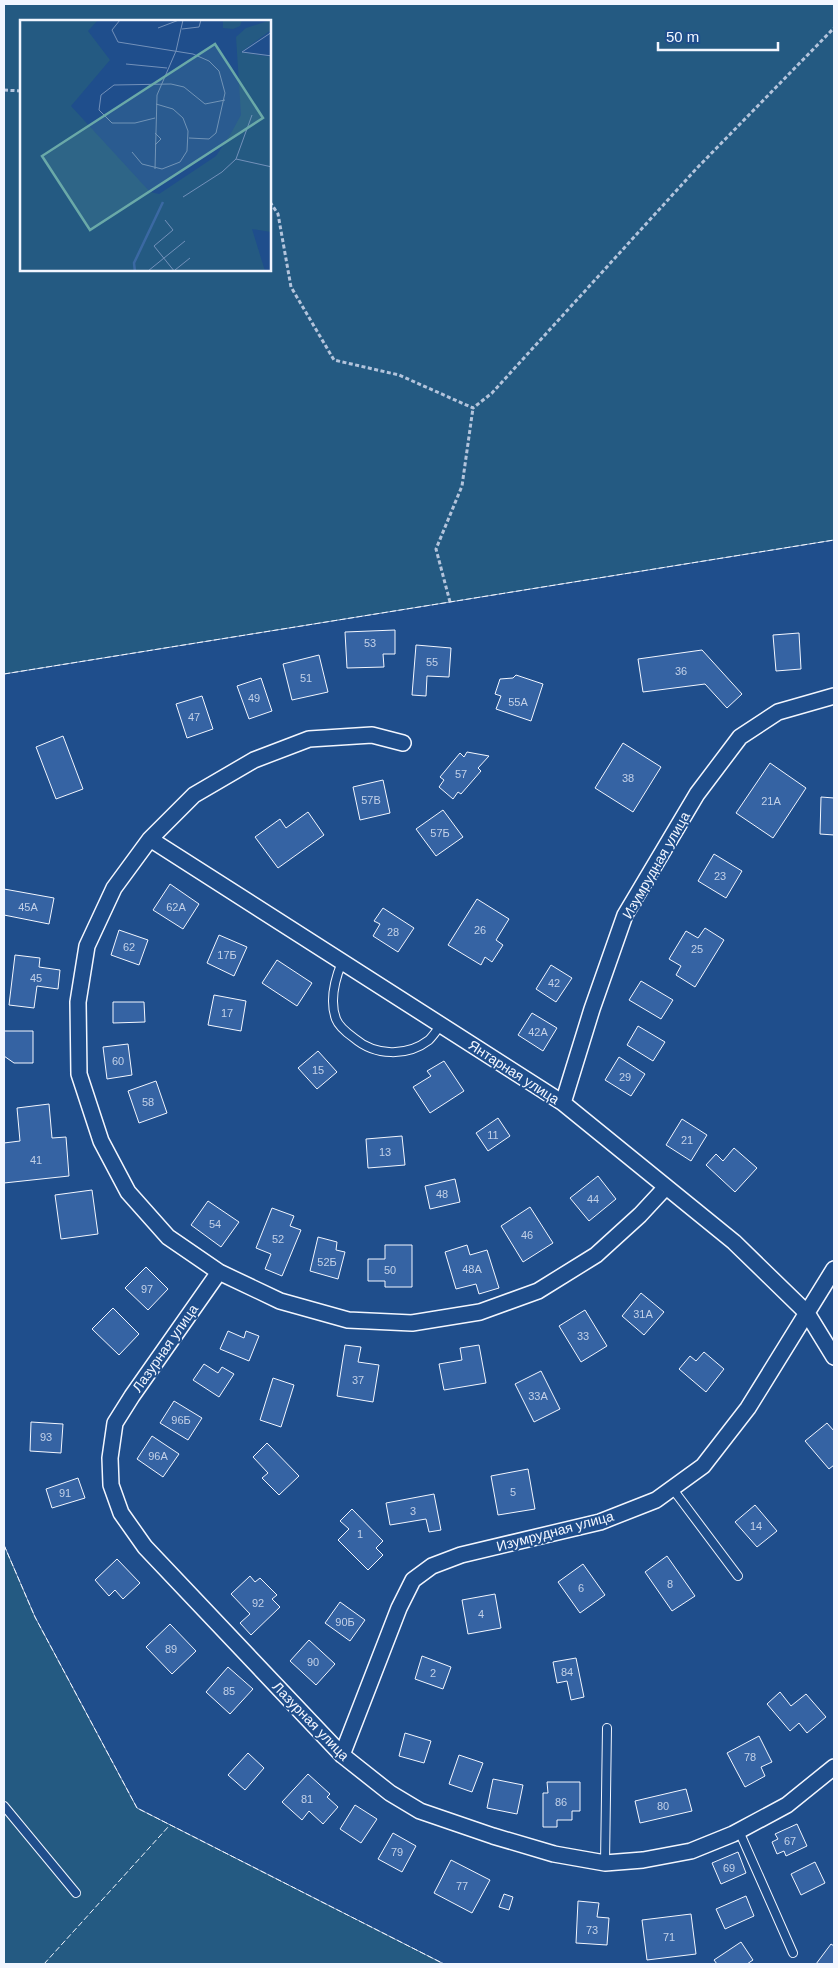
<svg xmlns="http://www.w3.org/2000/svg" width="838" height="1968" viewBox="0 0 838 1968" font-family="Helvetica,sans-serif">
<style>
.green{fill:#245a82;stroke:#a8bbd7;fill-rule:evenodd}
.building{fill:#3563a3;stroke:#f2f6ff}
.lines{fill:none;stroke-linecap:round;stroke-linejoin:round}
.service-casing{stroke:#f2f6ff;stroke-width:10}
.minor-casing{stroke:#f2f6ff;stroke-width:18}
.path{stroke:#b3c4dc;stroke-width:3;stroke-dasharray:4 2.5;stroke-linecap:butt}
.service{stroke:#1f4e8c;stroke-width:8}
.minor{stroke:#1f4e8c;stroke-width:15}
.fence{stroke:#f2f6ff;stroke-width:1;stroke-dasharray:6 2.5;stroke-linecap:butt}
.labels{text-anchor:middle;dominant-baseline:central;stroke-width:4;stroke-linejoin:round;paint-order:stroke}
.number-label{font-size:11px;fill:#c3d1e8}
.street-label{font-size:14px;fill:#f2f6ff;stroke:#1f4e8c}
.inset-river{fill:none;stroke:#3b69a3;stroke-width:2.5}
.inset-road{fill:none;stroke:#7391ba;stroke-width:1}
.view{fill:#6aa9a8;fill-opacity:0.15;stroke:#6aa9a8;stroke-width:2.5}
.inset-edge{fill:none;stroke:#f2f6ff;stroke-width:2.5}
</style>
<rect width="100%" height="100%" fill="#1f4e8c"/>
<path class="green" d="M4 4H834V540L4 674ZM21 21H270V270H21Z
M4 1545 35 1617 137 1808 444 1964H4Z"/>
<path class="building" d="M395 630V654H383L384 667 347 668 345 632Z
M799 633 801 669 776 671 773 635Z
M416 645 451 648 449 677 427 676 426 696 412 695Z
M702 650 742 694 727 708 705 684 643 692 638 659Z
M319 655 328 692 292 700 283 664Z
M516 675 543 684 531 721 496 709 501 696 495 694 500 679 513 678Z
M261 678 272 711 249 719 237 686Z
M202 696 213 729 187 738 176 704Z
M63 736 83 789 56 799 36 747Z
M623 743 661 767 633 812 595 788Z
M467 752 489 756 478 768 481 771 461 794 458 792 453 799 439 787 444 780 440 777 460 753 464 757Z
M770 763 806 788 773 838 736 813Z
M383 780 390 813 360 820 353 787Z
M821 797 834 798V835L820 834Z
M443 810 463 837 436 856 416 829Z
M308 812 324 835 278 868 255 837 280 819 286 828Z
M714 854 742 871 726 898 698 881Z
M170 884 199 904 183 929 153 910Z
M4 889 54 898 49 924 4 915Z
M477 899 509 919 496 940 503 945 492 962 485 957 481 965 448 945Z
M383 908 414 928 398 952 373 936 380 924 374 921Z
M705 928 724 940 695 987 676 975 681 966 669 959 686 931 698 938Z
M119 930 148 940 139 965 111 955Z
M219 935 247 947 234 976 207 963Z
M15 955 40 958 39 967 60 970 58 989 37 986 34 1008 9 1005Z
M277 960 312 983 297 1006 262 983Z
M551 965 572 978 556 1002 536 989Z
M641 981 673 1000 661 1019 629 1000Z
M214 995 246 1001 241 1031 208 1025Z
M113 1002H144L145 1022 113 1023Z
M532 1013 557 1028 543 1051 518 1035Z
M638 1026 665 1042 653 1061 627 1045Z
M4 1031H33V1063H14L4 1056Z
M128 1044 132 1075 107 1079 103 1047Z
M318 1051 337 1072 317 1089 298 1068Z
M619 1057 645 1074 631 1096 605 1080Z
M444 1061 464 1091 430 1113 413 1087 431 1076 427 1071Z
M156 1081 167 1113 139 1123 128 1091Z
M49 1104 52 1138 66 1137 69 1176 4 1183V1143L20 1141 17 1108Z
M498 1118 510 1136 488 1151 476 1133Z
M682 1119 707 1135 691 1161 666 1145Z
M402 1136 405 1165 368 1168 366 1139Z
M734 1148 757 1168 735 1192 706 1165 716 1154 723 1161Z
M598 1176 616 1199 589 1221 570 1198Z
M455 1179 460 1202 430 1209 425 1186Z
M92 1190 98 1234 61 1239 55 1195Z
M208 1201 239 1222 221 1247 191 1225Z
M530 1207 553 1243 523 1262 501 1226Z
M272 1208 294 1216 290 1226 301 1230 282 1276 265 1269 271 1254 256 1248Z
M318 1237 337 1242 336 1250 345 1252 338 1279 310 1271Z
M385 1245H412V1287H385V1281H368V1259H385Z
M467 1245 470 1255 487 1250 499 1288 479 1294 476 1284 456 1289 445 1252Z
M146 1267 168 1289 148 1310 125 1288Z
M641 1293 664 1312 644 1335 622 1316Z
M113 1308 139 1334 119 1355 92 1329Z
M585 1310 607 1346 581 1362 559 1326Z
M228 1331 244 1338 246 1331 259 1336 249 1361 220 1349Z
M345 1345 361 1347 358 1362 379 1365 373 1402 337 1396Z
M479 1345 486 1383 444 1390 439 1364 462 1360 460 1348Z
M704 1352 724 1369 706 1392 679 1369 690 1356 696 1361Z
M204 1364 218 1373 222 1367 234 1374 219 1397 193 1380Z
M541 1371 560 1409 534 1422 515 1384Z
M273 1378 294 1385 281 1427 260 1420Z
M174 1401 202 1418 188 1440 160 1423Z
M31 1422 63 1424 61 1453 30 1451Z
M827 1423 834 1431V1465L829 1469 805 1441Z
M152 1436 179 1454 163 1477 137 1459Z
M267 1443 299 1476 279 1495 262 1478 268 1473 253 1457Z
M528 1469 535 1509 498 1515 491 1476Z
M78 1478 85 1498 52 1508 46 1489Z
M434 1494 441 1530 429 1532 426 1519 390 1525 386 1503Z
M755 1505 777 1531 757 1547 735 1522Z
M352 1509 383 1541 376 1548 383 1555 368 1570 338 1540 349 1529 340 1521Z
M667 1556 695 1596 672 1611 645 1572Z
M117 1559 140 1583 123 1599 115 1590 109 1596 95 1580Z
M583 1564 605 1595 580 1613 558 1582Z
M250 1576 255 1582 260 1578 277 1595 272 1599 280 1607 251 1635 240 1623 250 1614 231 1594Z
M495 1594 501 1628 468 1634 462 1600Z
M340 1602 365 1620 350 1641 325 1623Z
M170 1624 196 1651 172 1674 146 1647Z
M309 1640 335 1664 316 1685 290 1661Z
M422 1656 451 1667 443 1689 415 1679Z
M576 1658 584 1697 571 1700 567 1681 557 1683 553 1662Z
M228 1667 253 1689 230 1714 206 1692Z
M780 1692 791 1706 806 1694 826 1717 807 1733 799 1723 790 1731 767 1704Z
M405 1733 431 1741 424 1763 399 1756Z
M759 1736 772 1762 761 1767 765 1776 745 1787 727 1753Z
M248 1753 264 1768 245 1790 228 1775Z
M459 1755 483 1763 472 1792 449 1784Z
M308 1774 330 1794 327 1797 338 1807 323 1824 309 1811 302 1820 282 1802Z
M493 1779 523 1785 517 1814 487 1808Z
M547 1782H580V1811H572V1820H557V1827H543V1793H548Z
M686 1789 692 1811 640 1823 635 1801Z
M355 1805 377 1819 361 1843 340 1829Z
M797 1824 807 1846 786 1856 784 1851 777 1854 772 1842 778 1839 775 1834Z
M393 1833 416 1846 402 1872 378 1859Z
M738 1852 746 1873 721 1884 712 1863Z
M451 1860 490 1880 472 1913 434 1893Z
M815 1862 825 1883 801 1895 791 1874Z
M504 1894 513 1897 509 1910 499 1907Z
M746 1896 754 1916 725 1929 716 1909Z
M578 1901 599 1903 597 1917 609 1918 607 1945 576 1943Z
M691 1914 696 1954 647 1960 642 1920Z
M741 1942 753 1960 747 1964H717L714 1960Z
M831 1944 834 1946V1964H816Z"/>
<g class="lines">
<g class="service-casing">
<path id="service" d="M342 962C335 979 329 1000 336 1019 339 1027 347 1033 354 1038 375 1056 407 1057 429 1040 433 1036 437 1030 441 1025
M672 1488 738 1576
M4 1806 76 1893
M739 1831 793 1953
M605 1863 607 1728"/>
</g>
<g class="minor-casing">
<path id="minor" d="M403 743 372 735 309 739 254 760 194 795 150 839 114 888 87 946 78 1002 79 1074 101 1141 128 1192 168 1237 219 1272 280 1301 348 1320 412 1323 480 1312 538 1291 596 1255 640 1215 666 1187
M150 839 563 1103 734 1242 807 1313 834 1357
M563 1103 592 1009 625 915 697 794 740 737 778 712 834 696
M219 1272 132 1396 115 1423 110 1458 111 1485 121 1513 145 1547 342 1755 390 1793 420 1811 493 1836 554 1854 605 1863 643 1860 691 1851 733 1834 787 1805 834 1767
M342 1755 399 1608 413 1580 432 1566 461 1555 600 1522 656 1500 703 1466 748 1408 834 1269"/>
</g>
<path class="path" d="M4 90 21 91
M270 202 278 214 291 287 334 360 399 375 473 408 492 393 697 168 834 28
M450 602 436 549 462 486 473 408"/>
<use href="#service" class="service"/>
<use href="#minor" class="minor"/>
<path class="fence" d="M4 674 834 540
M4 1545 35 1617 137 1808 444 1964
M44 1964 169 1826"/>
</g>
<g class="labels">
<g class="number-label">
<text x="370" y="643">53</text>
<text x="432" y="662">55</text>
<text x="681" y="671">36</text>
<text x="306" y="678">51</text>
<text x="254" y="698">49</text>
<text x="518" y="702">55А</text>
<text x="194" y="717">47</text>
<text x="461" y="774">57</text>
<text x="628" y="778">38</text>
<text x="371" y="800">57В</text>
<text x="771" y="801">21А</text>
<text x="440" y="833">57Б</text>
<text x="720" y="876">23</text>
<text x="28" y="907">45А</text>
<text x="176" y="907">62А</text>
<text x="480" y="930">26</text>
<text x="393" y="932">28</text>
<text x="129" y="947">62</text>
<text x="697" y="949">25</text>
<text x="227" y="955">17Б</text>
<text x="36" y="978">45</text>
<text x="554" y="983">42</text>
<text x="227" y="1013">17</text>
<text x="538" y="1032">42А</text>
<text x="118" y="1061">60</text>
<text x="318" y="1070">15</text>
<text x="625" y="1077">29</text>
<text x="148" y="1102">58</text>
<text x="493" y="1135">11</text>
<text x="687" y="1140">21</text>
<text x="385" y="1152">13</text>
<text x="36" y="1160">41</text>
<text x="442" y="1194">48</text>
<text x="593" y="1199">44</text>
<text x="215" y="1224">54</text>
<text x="527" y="1235">46</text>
<text x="278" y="1239">52</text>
<text x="327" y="1262">52Б</text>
<text x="472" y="1269">48А</text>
<text x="390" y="1270">50</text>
<text x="147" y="1289">97</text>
<text x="643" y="1314">31А</text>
<text x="583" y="1336">33</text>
<text x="358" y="1380">37</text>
<text x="538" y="1396">33А</text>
<text x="181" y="1420">96Б</text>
<text x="46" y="1437">93</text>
<text x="158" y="1456">96А</text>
<text x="513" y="1492">5</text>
<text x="65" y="1493">91</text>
<text x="413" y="1511">3</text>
<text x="756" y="1526">14</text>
<text x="360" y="1534">1</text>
<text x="670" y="1584">8</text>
<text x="581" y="1588">6</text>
<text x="258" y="1603">92</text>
<text x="481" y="1614">4</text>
<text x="345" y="1622">90Б</text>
<text x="171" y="1649">89</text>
<text x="313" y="1662">90</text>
<text x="567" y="1672">84</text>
<text x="433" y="1673">2</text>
<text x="229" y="1691">85</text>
<text x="750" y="1757">78</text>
<text x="307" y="1799">81</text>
<text x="561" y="1802">86</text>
<text x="663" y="1806">80</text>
<text x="790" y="1841">67</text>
<text x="397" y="1852">79</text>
<text x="729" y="1868">69</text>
<text x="462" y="1886">77</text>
<text x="592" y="1930">73</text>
<text x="669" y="1937">71</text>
</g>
<g class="street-label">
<text transform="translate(656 865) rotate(-60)">Изумрудная улица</text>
<text transform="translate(514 1072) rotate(33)">Янтарная улица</text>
<text transform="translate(165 1348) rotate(-55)">Лазурная улица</text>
<text transform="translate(555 1531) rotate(-15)">Изумрудная улица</text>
<text transform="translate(311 1721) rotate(46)">Лазурная улица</text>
</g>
</g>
<g transform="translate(20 20)">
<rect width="251" height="251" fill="#1f4e8c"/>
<path d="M0 0H78L68 11 90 40 51 86 130 172 139 174 196 136 210 115 221 95 216 17 226 8 251 0V10L221 32 251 37V212L232 209 245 251H0ZM203 0H222L220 6 213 9 203 8Z" fill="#245a82"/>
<path class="inset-river" d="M115 252 114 243 143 182"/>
<path class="inset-road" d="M100 0 92 10 98 22 173 34 189 41 199 51 205 73 196 113 189 119 169 118M138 8 159 0M162 9 179 7 181 0M252 12 222 32 252 36M106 44 147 48M135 98 115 103H92L79 90 81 75 94 65 151 64 164 67 185 84 205 80M135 113 141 119 135 125M112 132 122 144 142 149 160 142 167 131 168 111 163 98 153 89 136 84M216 139 232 95M135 149 137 75 156 31 163 0M163 177 202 152 216 139 252 147M145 200 153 210 134 226 155 252M155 250 170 238M128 251 165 221"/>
<path class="view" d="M195 24 243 98 70 210 22 136Z"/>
<rect width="251" height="251" class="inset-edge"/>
</g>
<rect width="838" height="1968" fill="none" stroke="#f2f6ff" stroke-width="10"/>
<path d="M658 42v8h120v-8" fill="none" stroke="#f2f6ff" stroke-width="2.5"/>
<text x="666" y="42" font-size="15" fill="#f2f6ff" stroke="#1f4e8c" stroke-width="4" paint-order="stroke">50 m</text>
</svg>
